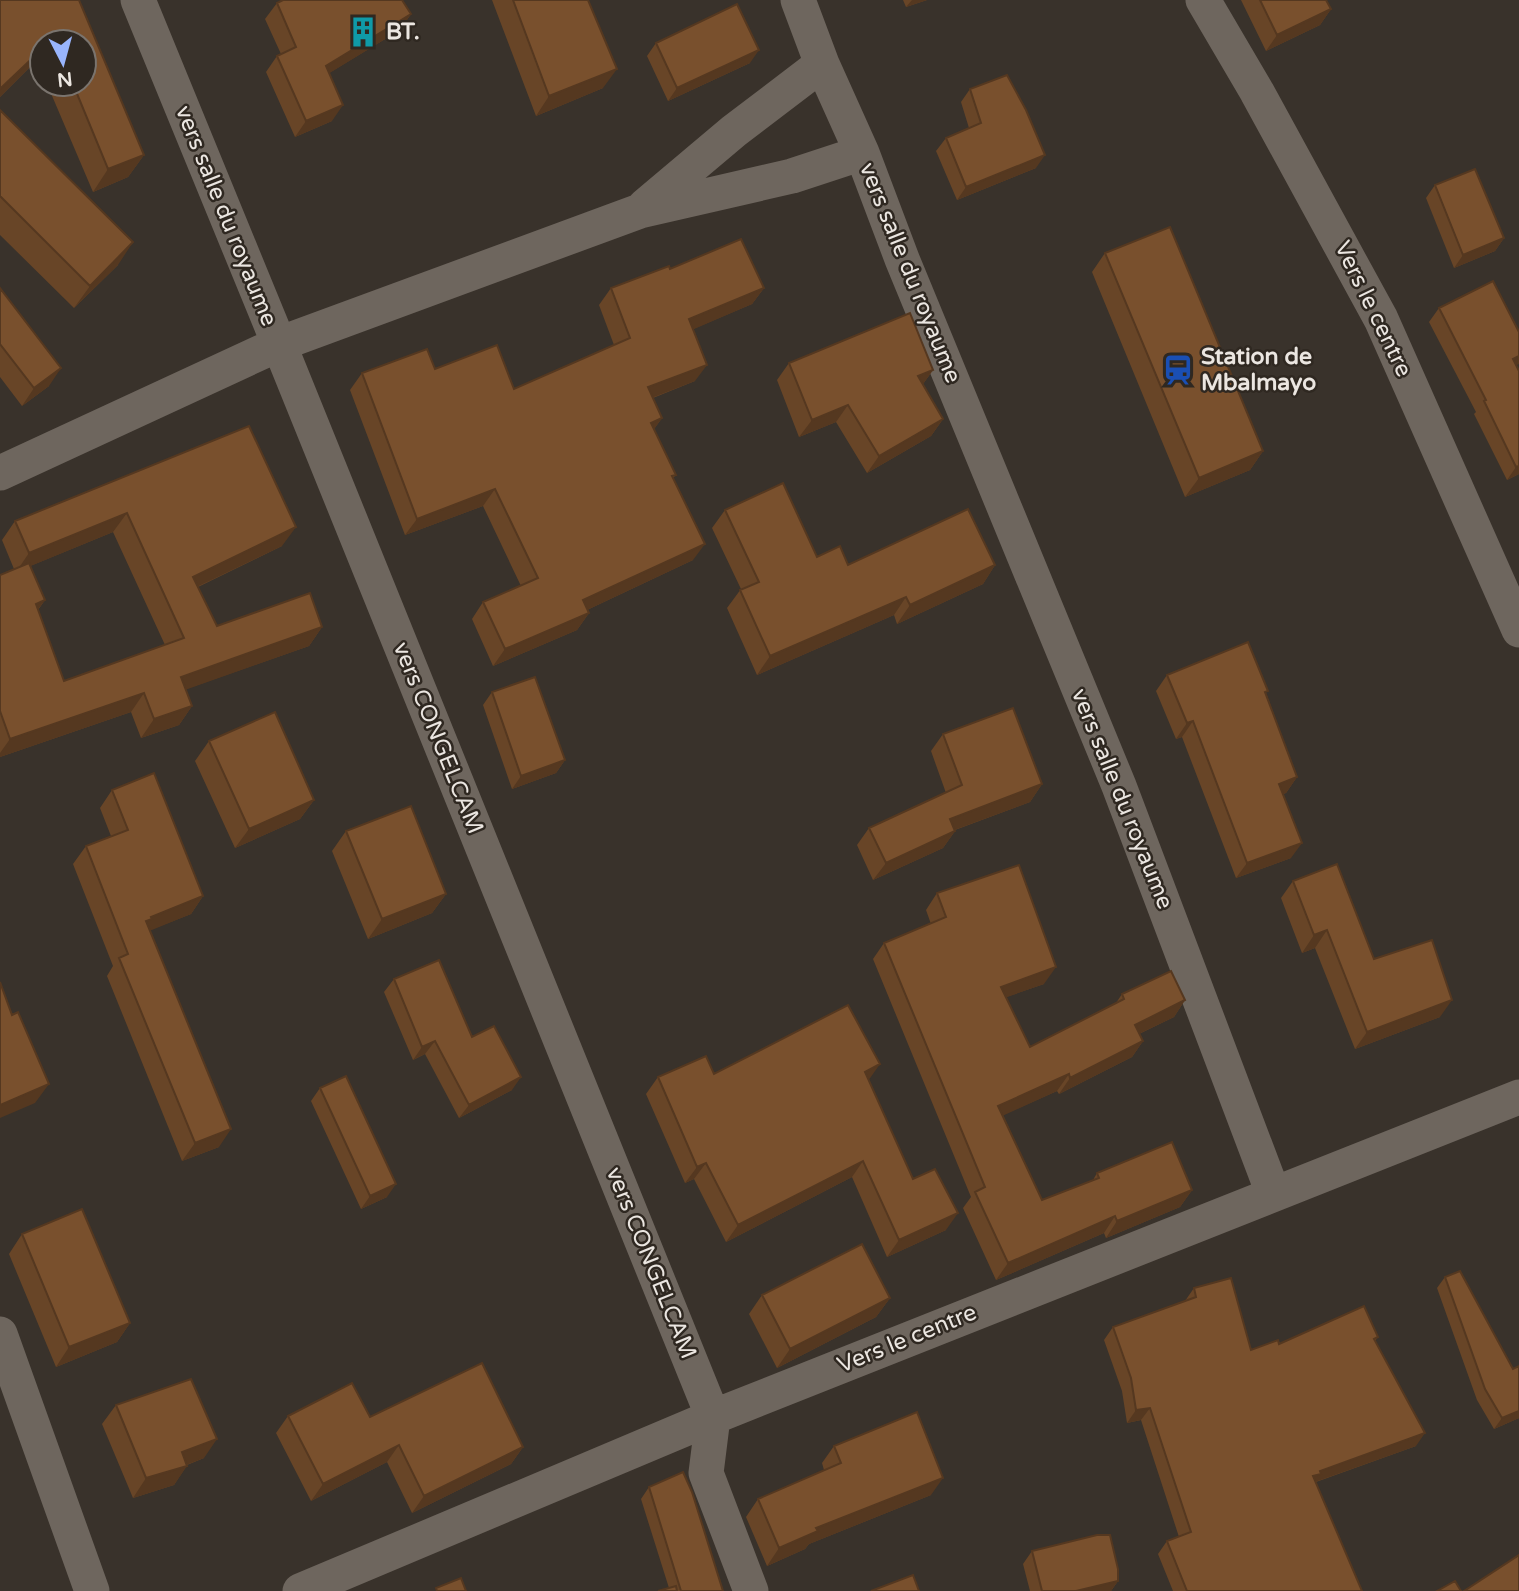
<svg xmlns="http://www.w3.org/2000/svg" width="1519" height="1591" viewBox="0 0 1519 1591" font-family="'Varela Round',sans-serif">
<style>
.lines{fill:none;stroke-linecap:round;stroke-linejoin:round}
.minor{stroke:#6e665e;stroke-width:35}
.wall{fill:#684527;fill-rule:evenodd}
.shaded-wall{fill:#553820}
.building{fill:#79502d;stroke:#553820;stroke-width:2}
.labels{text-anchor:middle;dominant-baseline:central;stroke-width:5;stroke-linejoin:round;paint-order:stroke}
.poi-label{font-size:23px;font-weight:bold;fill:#ebe6e1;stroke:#2f2821;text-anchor:start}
.street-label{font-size:23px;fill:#ebe6e1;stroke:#2f2821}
</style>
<rect width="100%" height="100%" fill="#39322b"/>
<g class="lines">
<path class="minor" d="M138 0 279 344 640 211 792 176 862 153 902 259 1119 786 1273 1193
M798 0 822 64 862 153
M1203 0 1257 92 1381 319 1519 630
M645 206 734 131 822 64
M0 473 279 344 713 1417 706 1473 751 1591
M0 1334 92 1591
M300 1591 713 1417 1519 1097"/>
</g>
<path class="wall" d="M0 0H79L144 155 128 177 93 192 47 84H84V42H42V72L37 60 0 97Z
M492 0H588L603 88 536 116Z
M903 0H927L906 7Z
M1241 0H1326L1331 9 1320 25 1266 51Z
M277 3 411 14 400 30 329 73 332 121 295 137 266 72 277 56 281 54 265 19Z
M656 43 750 63 668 101 647 56Z
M970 89 1036 168 957 200 936 151 946 138 969 128 961 102Z
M0 110 118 265 74 308 0 235Z
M1435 185 1504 238 1495 251 1454 268 1426 198Z
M1105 253 1263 451 1250 470 1185 497 1092 272Z
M670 269 764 288 752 304 693 329 695 381 653 398 662 418 654 429 676 475 673 478 693 560 587 610 589 613 577 630 493 666 472 619 483 602 521 586 483 506 405 535 350 390 362 373 435 369 514 389 614 345 599 305 611 288Z
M0 288 49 386 22 406 0 377Z
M1439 308 1516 366 1519 371V474L1507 480 1474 414 1476 412 1429 322Z
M789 363 933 370 923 384 943 419 931 436 867 473 836 422 799 437 777 380Z
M249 426 282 546 198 587 217 626 322 627 309 646 186 689 192 706 179 725 141 738 131 712 0 757V575L14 569 2 540 15 521ZM113 532 165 645 64 681 38 610 45 600 30 566Z
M725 510 817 557 848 565H995L983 584 897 624 894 615 757 675 727 608 741 589 712 528Z
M1167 675 1266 693 1297 777 1286 793 1283 794 1291 858 1236 878 1182 737 1176 739 1156 691Z
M492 692 565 760 556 773 512 789 483 705Z
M943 734 1042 784 1030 802 955 830V831L943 848 873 880 857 845 869 828 946 793 931 751Z
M209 741 314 800 300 819 235 848 195 761Z
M112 790 203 896 191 914 150 930 219 1147 182 1161 107 976 113 966 73 864 86 846 111 836 100 808Z
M346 831 446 894 432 913 368 939 332 851Z
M1293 881 1374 959 1440 1017 1355 1049 1315 948 1302 953 1281 898Z
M937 893 1044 984 1006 997 1030 1047 1116 1003 1122 994 1185 1000 1174 1017 1139 1034 1143 1041 1132 1057 1059 1094 1057 1091 1003 1115 1042 1200 1093 1180 1097 1173 1192 1190 1180 1207 1106 1238 1104 1233 996 1280 963 1208 971 1197 873 959 884 943 931 924 926 910Z
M394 979 512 1090 459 1118 425 1054 413 1060 384 992Z
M714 1074 869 1080 913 1179 946 1230 887 1257 852 1177 726 1242 694 1179 685 1183 646 1094 658 1077Z
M320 1088 387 1197 361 1209 311 1101Z
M22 1234 130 1323 117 1342 56 1367 9 1254Z
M1445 1277 1519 1418 1494 1429 1477 1400 1437 1288Z
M1194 1288 1251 1350 1279 1344 1378 1337 1375 1341 1416 1446 1316 1482 1362 1591H1173L1158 1554 1167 1541 1179 1537 1141 1420 1127 1423 1122 1391 1104 1340 1113 1327 1185 1301Z
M762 1295 890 1298 876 1317 777 1368 749 1314Z
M116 1405 204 1458 187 1465 174 1485 133 1498 102 1424Z
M288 1416 370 1417 523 1447 511 1464 412 1513 387 1462 311 1501 276 1433Z
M834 1446 931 1495 809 1544 805 1549 767 1566 746 1517 758 1499 824 1470 822 1463Z
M649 1487 723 1591H658L669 1588 641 1499Z
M1032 1551 1118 1581 1111 1591H1030L1023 1564Z"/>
<path class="shaded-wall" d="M912 0H927L906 7Z
M1331 9 1320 25 1266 51 1277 35Z
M411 14 400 30 315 82 326 66Z
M42 49V54L37 60 0 97V89Z
M759 50 750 63 668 101 677 88Z
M617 69 603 88 536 116 549 96Z
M343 105 332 121 295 137 306 121Z
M144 155 128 177 93 192 108 169Z
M1045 155 1036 168 957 200 966 187Z
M1504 238 1495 251 1454 268 1463 255Z
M133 242 118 265 74 308 90 286Z
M764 288 752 304 678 336 689 319Z
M1519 356V364L1504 372 1513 359Z
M707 365 695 381 636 404 648 387Z
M61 368 49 386 22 406 34 388Z
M933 370 921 387 918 376Z
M848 405 836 422 799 437 812 420Z
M662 418 650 435 651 423Z
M943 419 931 436 867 473 879 456Z
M1263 451 1250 470 1185 497 1199 478Z
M1519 466V474L1507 480 1516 467Z
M495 489 483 506 405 535 417 519Z
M127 513 113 532 16 572 29 553Z
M296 527 282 546 180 595 193 577Z
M705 544 693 560 572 617 583 600Z
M995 565 983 584 897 624 910 605Z
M906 597 894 615 757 675 770 656Z
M45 600 31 619 36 604Z
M589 613 577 630 493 666 505 649Z
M322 627 309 646 168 696 181 677Z
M144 693 131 712 0 757V753L10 739Z
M192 706 179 725 141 738 154 719Z
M1193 721 1182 737 1176 739 1187 723Z
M565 760 556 773 512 789 521 776Z
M1297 777 1286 793 1268 799 1279 784Z
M1042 784 1030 802 938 836 950 819Z
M314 800 300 819 235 848 249 829Z
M955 831 943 848 873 880 886 863Z
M1302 843 1291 858 1236 878 1247 863Z
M446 894 432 913 368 939 382 919Z
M203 896 191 914 142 934 146 921 151 917Z
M1327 930 1315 948 1302 953 1314 935Z
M1056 967 1044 984 990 1003 1001 987Z
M1185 1000 1174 1017 1124 1041 1135 1025Z
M1452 1000 1440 1017 1355 1049 1367 1032Z
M435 1041 425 1054 413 1060 422 1047Z
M1143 1041 1132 1057 1059 1094 1070 1078Z
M880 1064 868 1081 865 1072Z
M1069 1074 1057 1091 987 1123 998 1106Z
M521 1077 512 1090 459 1118 469 1105Z
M49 1084 35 1103 0 1118V1105Z
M231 1129 219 1147 182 1161 195 1143Z
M863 1161 852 1177 726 1242 738 1225Z
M706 1163 694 1179 685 1183 697 1167Z
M396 1184 387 1197 361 1209 370 1196Z
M1192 1190 1180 1207 1106 1238 1117 1221Z
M958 1213 946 1230 887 1257 899 1240Z
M1115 1216 1104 1233 996 1280 1008 1263Z
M890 1298 876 1317 777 1368 790 1349Z
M130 1323 117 1342 56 1367 69 1347Z
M1150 1408 1141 1420 1127 1423 1136 1410Z
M1519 1411V1418L1494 1429 1502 1418Z
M1425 1433 1416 1446 1315 1482 1313 1476 1320 1471Z
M217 1439 204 1458 168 1472 182 1452Z
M399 1445 387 1462 311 1501 323 1484Z
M523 1447 511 1464 412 1513 424 1496Z
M187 1466 174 1485 133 1498 146 1478Z
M943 1478 931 1495 809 1544 805 1549 767 1566 779 1548 816 1528Z
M1118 1581 1111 1591H1076Z"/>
<path class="building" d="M0 0H79L144 155 108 169 73 84H84V42H55L53 38 49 42H42V49L0 89Z
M283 0H402L411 14 326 66 343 105 306 121 277 56 296 47 277 3Z
M513 0H588L617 69 549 96Z
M1260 0H1326L1331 9 1277 35Z
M737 4 759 50 677 88 656 43Z
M1007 75 1026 110 1045 155 966 187 946 138 981 123 970 89Z
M0 110 133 242 90 286 0 196Z
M1475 169 1504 238 1463 255 1435 185Z
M1170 227 1263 451 1199 478 1105 253Z
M741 239 764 288 689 319 707 365 648 387 662 418 651 423 676 475 672 476 705 544 583 600 589 613 505 649 483 602 538 578 495 489 417 519 362 373 427 349 435 369 497 345 514 389 630 338 611 288 669 266 670 269Z
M1493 281 1519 332V356L1513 359 1519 371V466L1516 467 1484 401 1486 400 1439 308Z
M0 288 61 368 34 388 0 344Z
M910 313 933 370 918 376 943 419 879 456 848 405 812 420 789 363Z
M249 426 296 527 193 577 217 626 310 593 322 627 181 677 192 706 154 719 144 693 10 739 0 711V575L29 563 45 600 36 604 64 681 184 638 127 513 29 553 15 521Z
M783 483 817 557 840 546 848 565 968 509 995 565 910 605 906 597 770 656 740 590 759 582 725 510Z
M1248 642 1268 691 1265 692 1297 777 1279 784 1302 843 1247 863 1193 721 1187 723 1167 675Z
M535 677 565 760 521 776 492 692Z
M1013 708 1042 784 950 819 955 831 886 863 869 828 962 785 943 734Z
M275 712 314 800 249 829 209 741Z
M154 773 203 896 151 917 152 919 146 921 231 1129 195 1143 119 958 128 954 86 846 128 830 112 790Z
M411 806 446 894 382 919 346 831Z
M1337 864 1374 959 1432 940 1452 1000 1367 1032 1327 930 1314 935 1293 881Z
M1019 865 1056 967 1001 987 1030 1047 1124 999 1122 994 1171 971 1185 1000 1135 1025 1143 1041 1070 1078 1069 1074 998 1106 1042 1200 1099 1178 1097 1173 1172 1142 1192 1190 1117 1221 1115 1216 1008 1263 975 1192 985 1187 884 943 946 917 937 893Z
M439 960 472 1037 494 1026 521 1077 469 1105 435 1041 422 1047 394 979Z
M0 982 12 1015 18 1012 49 1084 0 1105Z
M848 1005 880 1064 865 1072 913 1179 935 1169 958 1213 899 1240 863 1161 738 1225 706 1163 697 1167 658 1077 706 1056 714 1074Z
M346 1076 396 1184 370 1196 320 1088Z
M82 1209 130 1323 69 1347 22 1234Z
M862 1244 890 1298 790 1349 762 1295Z
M1460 1271 1513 1369 1519 1366V1411L1502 1418 1485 1389 1445 1277Z
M1231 1278 1251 1350 1278 1340 1279 1344 1364 1306 1378 1337 1374 1339 1425 1433 1320 1471 1321 1474 1313 1476 1362 1591H1187L1167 1541 1191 1532 1150 1408 1136 1410 1131 1378 1113 1327 1196 1297 1194 1288Z
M482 1363 523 1447 424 1496 399 1445 323 1484 288 1416 352 1383 370 1417Z
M191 1379 217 1439 182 1452 187 1466 146 1478 116 1405Z
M917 1412 943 1478 816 1528 818 1531 779 1548 758 1499 841 1463 834 1446Z
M683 1472 692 1492 723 1591H681L649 1487Z
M1097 1535H1110L1118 1569V1581L1076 1591H1042L1032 1551Z
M1519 1555V1591H1464Z
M913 1575 919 1591H871Z
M461 1578 466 1591H437L436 1588Z
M1455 1581 1461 1591H1437Z
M676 1586 677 1591H658Z"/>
<defs>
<g id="building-bare" transform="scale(2.415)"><path d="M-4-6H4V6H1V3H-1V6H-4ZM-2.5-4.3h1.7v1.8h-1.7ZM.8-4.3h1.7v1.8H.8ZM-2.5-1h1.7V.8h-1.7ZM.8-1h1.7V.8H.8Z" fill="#0f9aa8" stroke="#2f2821" stroke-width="2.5" paint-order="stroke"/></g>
<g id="station-bare" transform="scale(2.415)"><path d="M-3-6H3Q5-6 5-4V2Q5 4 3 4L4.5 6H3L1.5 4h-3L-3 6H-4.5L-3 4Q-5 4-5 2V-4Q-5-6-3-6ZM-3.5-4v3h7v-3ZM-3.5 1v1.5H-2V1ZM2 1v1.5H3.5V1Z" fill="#1a4fb4" stroke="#2f2821" stroke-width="2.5" paint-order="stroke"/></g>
</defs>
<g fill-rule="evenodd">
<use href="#building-bare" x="363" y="32"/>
<use href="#station-bare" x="1178" y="370"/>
</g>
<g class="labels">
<g class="poi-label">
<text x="386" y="32">BT.</text>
<text x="1201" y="357">Station de<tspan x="1201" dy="26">Mbalmayo</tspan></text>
</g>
<g class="street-label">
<text transform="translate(226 216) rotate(68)">vers salle du royaume</text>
<text transform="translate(910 273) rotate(68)">vers salle du royaume</text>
<text transform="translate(1373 309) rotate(64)">Vers le centre</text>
<text transform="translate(438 738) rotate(68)">vers CONGELCAM</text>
<text transform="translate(1122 799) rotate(68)">vers salle du royaume</text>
<text transform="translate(651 1263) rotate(68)">vers CONGELCAM</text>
<text transform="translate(907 1339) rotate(-22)">Vers le centre</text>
</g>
</g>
<g transform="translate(63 63) rotate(174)"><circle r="33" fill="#2f2821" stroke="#7a746e" stroke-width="2"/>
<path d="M0-5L12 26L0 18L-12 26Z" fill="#99b5fd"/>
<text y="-10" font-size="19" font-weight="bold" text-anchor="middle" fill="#ebe6e1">N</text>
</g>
</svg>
